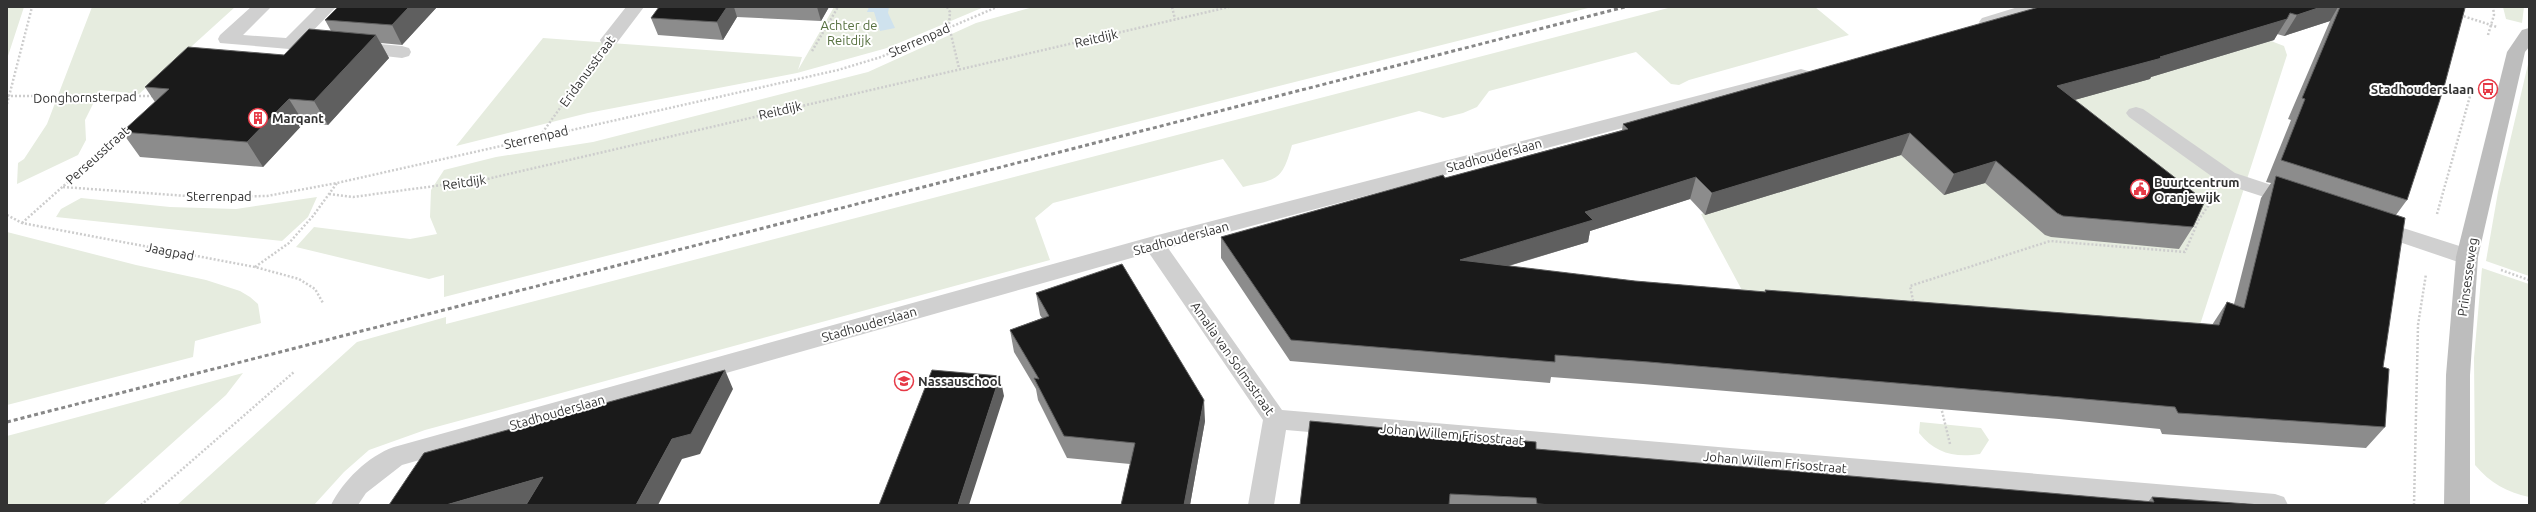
<svg xmlns="http://www.w3.org/2000/svg" width="2536" height="512" viewBox="0 0 2536 512" font-family="Ubuntu,sans-serif">
<style>
.green{fill:#e6ecdf}
.water{fill:#cfe2ee}
.lines{fill:none;stroke-linecap:round;stroke-linejoin:round}
.path{stroke:#cdcdcd;stroke-width:2.5;stroke-dasharray:2 2;stroke-linecap:butt}
.lane{fill:#d0d0d0;fill-rule:evenodd}
.street{fill:#d0d0d0;fill-rule:evenodd}
.secondary{fill:#bdbdbd;fill-rule:evenodd}
.rail{stroke:#888;stroke-width:3;stroke-dasharray:4 3;stroke-linecap:butt}
.wall{fill:#8c8c8c;fill-rule:evenodd}
.shaded-wall{fill:#5f5f5f}
.building{fill:#1a1a1a;stroke:#5f5f5f}
.labels{text-anchor:middle;dominant-baseline:central;stroke-width:4;stroke-linejoin:round;paint-order:stroke}
.park-label{font-size:13px;fill:#56703f;stroke:#fff}
.street-label{font-size:13px;fill:#333;stroke:#fff}
.poi-label{font-size:13px;font-weight:bold;fill:#333;stroke:#fff;text-anchor:start}
</style>
<rect width="100%" height="100%" fill="#fff"/>
<path class="green" d="M7 7H24L7 59Z
M92 7H235L139 94 100 90 85 120 86 140 78 155 17 184 18 163 24 159 47 124Z
M834 7H984L887 48 797 73 588 113 456 146 543 38 802 57 798 70Z
M1033 7H1592L444 297V275L429 279 296 247 314 227 410 239 437 234 430 217 431 190 444 170 496 157 593 142 868 72 976 23Z
M1672 7H1815L1849 35 1689 80 1679 85 1671 84 1636 52 1489 91 1477 107 1463 113 1443 118 1419 111 1292 145C1282 181 1278 179 1243 187L1223 159 1053 203 1035 218 1050 260 425 430 369 450 344 472 314 505H177L357 342 446 317V324Z
M2503 7H2524L2522 23 2506 19Z
M2271 41 2284 46 2287 55 2198 331 1751 307 1701 214 2069 98Z
M2529 60V276L2486 261 2498 192Z
M317 197 308 217 282 241 56 217 61 209 81 198 170 207 236 209Z
M7 232 136 265 206 280 240 291 250 297 258 304 261 323 195 341 193 357 7 405Z
M2482 268 2529 284V497C2507 492 2490 483 2475 465L2474 358Z
M243 373 226 395 103 505H7V436Z
M1920 422 1981 428 1989 440 1980 454C1954 458 1935 453 1919 433Z"/>
<path class="water" d="M869 7H889L888 13 895 28 880 31 874 12H867Z"/>
<g class="lines">
<path class="path" d="M947 7 950 12 949 26 959 68
M1172 7 1175 19
M2460 15 2497 27
M2488 35 2494 15 2493 7
M812 51 838 7
M7 96H152
M7 104 32 7
M540 136 593 62
M63 187 201 197 267 196 337 183 838 70 881 57 997 7
M329 194 353 197 487 179 1229 7
M2437 214 2470 96
M7 215 22 223 255 267 299 279 315 289 323 303
M22 223 124 132
M255 267 289 243 313 216 337 183
M2501 270 2529 280
M1914 305 1910 286 2050 241 2185 252 2199 219 2211 202
M1941 407 1950 444
M141 505 294 372
M2414 505 2418 325 2426 274"/>
<path class="lane" d="M2136 107 2143 109 2235 173 2302 195 2306 200 2302 205 2295 207 2221 183 2129 117 2126 113 2129 109Z
M2375 219 2475 251 2478 257 2475 263 2467 265 2367 231 2364 226 2367 221Z"/>
<path class="street" d="M251 7H271L243 35 286 38 317 7H336L305 39 331 42 333 46 331 50 324 52 220 43 218 39 220 35Z
M626 7H644L616 44H602L600 40Z
M2018 7H2046L2043 11 1988 28 1982 26 1979 22 1982 18Z
M356 42 402 46 409 48 411 52 409 56 402 58 349 52 347 48 349 44Z
M1801 69 1808 71 1811 75 1808 79 1168 248 1282 410 2275 494 2284 497 2288 505H2151L1286 430 1274 505H1248L1263 420 1149 253 402 465 366 493 358 505H331C343 481 368 456 394 447L1154 236Z"/>
<path class="secondary" d="M2529 28V47L2525 52 2478 257 2470 375V505H2444L2446 375 2456 257 2507 52 2522 30Z"/>
<path class="rail" d="M7 422 1625 7"/>
</g>
<path class="wall" d="M338 7H437L402 45 381 43 389 58 328 125 304 123 263 167 140 157 122 132 155 102 145 87 284 55 331 31 325 20Z
M659 7H829L821 21 737 17 723 40 658 35 651 18Z
M2039 7H2463L2407 200 2396 215 2383 367 2385 427 2366 448 2162 434 2160 429 2059 419 1643 384 1551 377 1550 383 1290 361 1221 258V237L1445 178 1622 130 1623 124ZM2330 21 2288 119 2291 120 2266 182 2271 183 2261 198 2234 304 2227 302 2212 325 1765 290V292L1635 281 1509 266 1588 242 1590 231 1690 199 1705 215 1901 155 1944 195 1985 183 2045 235 2051 237 2179 249 2193 227 2074 100 2150 79 2151 77 2274 40 2277 34 2284 36Z
M1036 293 1205 421 1190 505H1121L1130 464 1067 458 1038 400 1036 389 1014 352 1010 330 1042 318 1040 315Z
M1536 449 2148 502 2152 497 2261 505H1300Z"/>
<path class="shaded-wall" d="M409 7H437L402 45 392 25Z
M727 7H734L737 17 723 40 717 22Z
M817 7H829L821 21Z
M2321 7H2338L2330 21 2284 36 2297 15Z
M2287 19 2274 40 2151 77 2150 79 2046 108 2057 86Z
M376 35 389 58 328 125 314 101Z
M289 99 304 123 263 167 247 142Z
M1910 133 1901 155 1705 215 1712 193Z
M1996 161 1985 183 1944 195 1954 174Z
M1696 177 1690 199 1590 231 1588 242 1457 281 1460 260 1585 212Z
M725 370 733 389 700 454 682 459 658 505H636L672 439Z
M1000 376 1004 396 969 505H958Z
M1204 400 1205 421 1190 505H1184Z
M543 477 526 505H446Z"/>
<path class="building" d="M338 7H409L392 25 325 20Z
M659 7H727L717 22 651 18Z
M2039 7H2321L2297 15 2290 13 2287 19 2160 57 2162 58 2057 86 2205 201 2193 227 2063 216 2057 213 1996 161 1954 174 1910 133 1712 193 1696 177 1585 212 1593 220 1460 260 1635 281 1766 292 1765 290 2219 325 2227 302 2244 308 2276 176 2405 218 2383 367 2389 369 2385 427 2178 413 2175 407 2073 398 1649 362 1555 355V362L1291 340 1221 237 1443 175 1445 178 1628 129 1623 124Z
M2340 7H2463L2465 8 2444 87 2407 200 2281 160 2305 99 2302 98Z
M309 29 376 35 314 101 289 99 247 142 122 132 169 89 145 87 188 47 284 55Z
M1122 264 1204 400 1184 505H1121L1135 443 1064 436 1034 378 1039 379 1010 330 1049 316 1036 293Z
M725 370 691 434 672 439 636 505H526L543 477 446 505H389L424 453Z
M932 370 1000 376 958 505H879Z
M1310 421 1536 442V449L1687 462 2154 502 2152 497 2261 505H1552L1537 504 1536 498 1450 494 1449 505H1300Z"/>
<defs>
<g id="bus-ring" transform="scale(1)"><circle r="9.5" fill="#fff" stroke="#e63946" stroke-width="1.5"/><path d="M-5-6H5V4H4V6H2V4H-2V6H-4V4H-5ZM-3.5-4V0h7V-4ZM-3.5 1.2v1.5H-2V1.2ZM2 1.2v1.5H3.5V1.2Z" fill="#e63946"/></g>
<g id="building-ring" transform="scale(1)"><circle r="9.5" fill="#fff" stroke="#e63946" stroke-width="1.5"/><path d="M-4-6H4V6H1V3H-1V6H-4ZM-2.5-4.3h1.7v1.8h-1.7ZM.8-4.3h1.7v1.8H.8ZM-2.5-1h1.7V.8h-1.7ZM.8-1h1.7V.8H.8Z" fill="#e63946"/></g>
<g id="civic-ring" transform="scale(1)"><circle r="9.5" fill="#fff" stroke="#e63946" stroke-width="1.5"/><path d="M-.6-6.5H3V-4.5H.6V-3L4-1V1h2V6H-6V1h2V-1L-.6-3ZM-1.2 2.5V6h2.4V2.5Z" fill="#e63946"/></g>
<g id="school-ring" transform="scale(1)"><circle r="9.5" fill="#fff" stroke="#e63946" stroke-width="1.5"/><path d="M0-5L7-2L0 1L-7-2ZM-4 1L0 2.5L4 1V4Q0 6-4 4Z" fill="#e63946"/></g>
</defs>
<g fill-rule="evenodd">
<use href="#bus-ring" x="2488" y="89"/>
<use href="#building-ring" x="258" y="118"/>
<use href="#civic-ring" x="2140" y="189"/>
<use href="#school-ring" x="904" y="381"/>
</g>
<g class="labels">
<g class="park-label">
<text x="849" y="25">Achter de<tspan x="849" dy="15">Reitdijk</tspan></text>
</g>
<g class="street-label">
<text transform="translate(1096 38) rotate(-13)">Reitdijk</text>
<text transform="translate(919 40) rotate(-24)">Sterrenpad</text>
<text transform="translate(587 71) rotate(-54)">Eridanusstraat</text>
<text transform="translate(85 97) rotate(-1)">Donghornsterpad</text>
<text transform="translate(780 110) rotate(-13)">Reitdijk</text>
<text transform="translate(536 137) rotate(-13)">Sterrenpad</text>
<text transform="translate(97 155) rotate(-42)">Perseusstraat</text>
<text transform="translate(1494 155) rotate(-15)">Stadhouderslaan</text>
<text transform="translate(464 182) rotate(-8)">Reitdijk</text>
<text x="219" y="196">Sterrenpad</text>
<text transform="translate(1181 238) rotate(-15)">Stadhouderslaan</text>
<text transform="translate(170 251) rotate(11)">Jaagpad</text>
<text transform="translate(2467 277) rotate(-82)">Prinsesseweg</text>
<text transform="translate(869 324) rotate(-16)">Stadhouderslaan</text>
<text transform="translate(1233 358) rotate(55)">Amalia van Solmsstraat</text>
<text transform="translate(557 412) rotate(-16)">Stadhouderslaan</text>
<text transform="translate(1452 434) rotate(5)">Johan Willem Frisostraat</text>
<text transform="translate(1775 462) rotate(5)">Johan Willem Frisostraat</text>
</g>
<g class="poi-label">
<text x="2474" y="89" text-anchor="end">Stadhouderslaan</text>
<text x="272" y="118">Marqant</text>
<text x="2154" y="182">Buurtcentrum<tspan x="2154" dy="15">Oranjewijk</tspan></text>
<text x="918" y="381">Nassauschool</text>
</g>
</g>
<rect width="2536" height="512" fill="none" stroke="#333333" stroke-width="16"/>
</svg>
